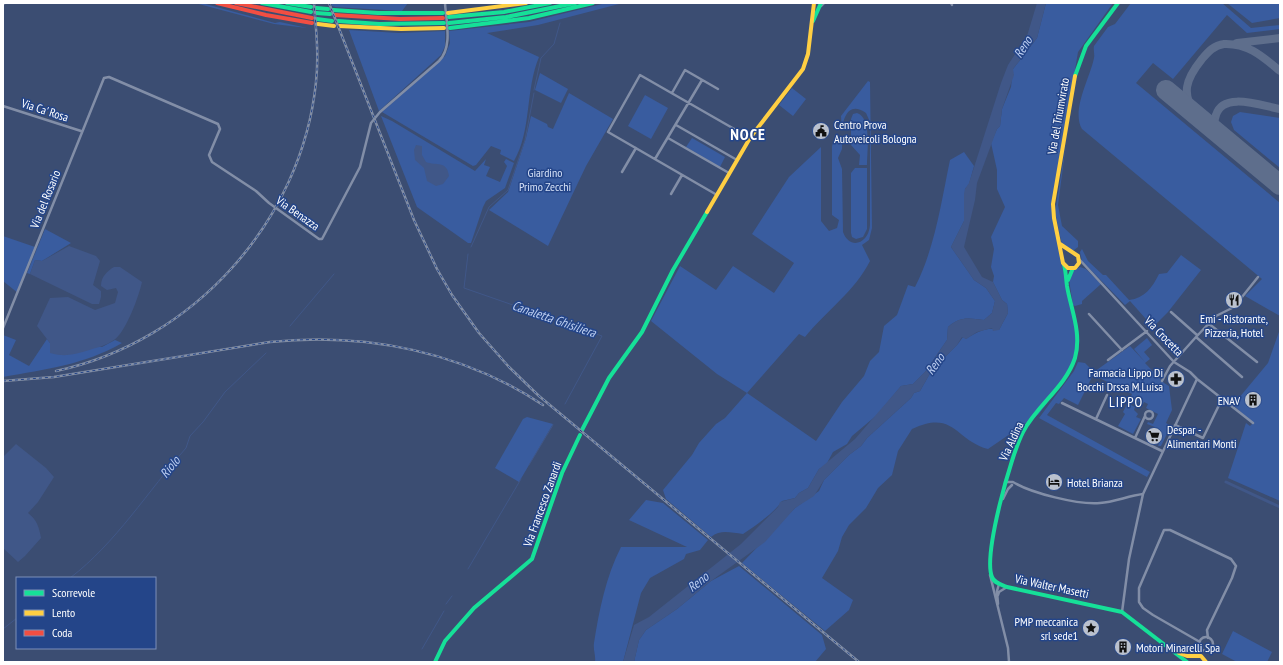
<svg xmlns="http://www.w3.org/2000/svg" width="1283" height="665" viewBox="0 0 1283 665" font-family="'PT Sans Narrow',sans-serif">
<style>
.green{fill:#395c9f}
.water{fill:#405788}
.lines{fill:none;stroke-linecap:round;stroke-linejoin:round}
.stream{stroke:#405788;stroke-width:1}
.canal{stroke:#405788;stroke-width:3}
.taxiway{stroke:#5e6e8c;stroke-width:8}
.runway{stroke:#5e6e8c;stroke-width:20}
.street{stroke:#828ea7;stroke-width:2.5}
.fast{stroke:#16e098;stroke-width:4}
.slow{stroke:#ffcf43;stroke-width:4}
.jam{stroke:#f24e42;stroke-width:4}
.rail-casing{stroke:#828ea5;stroke-width:2.5}
.rail{stroke:#244589;stroke-width:1;stroke-dasharray:3;stroke-linecap:butt}
.labels{text-anchor:middle;dominant-baseline:central;stroke-width:3;stroke-linejoin:round;paint-order:stroke}
.street-label{font-size:12px;fill:#fff;stroke:#244589}
.poi-label{font-size:12px;fill:#fff;stroke:#244589;text-anchor:start}
.park-label{font-size:12px;fill:#d5e1f7;stroke:#244589}
.water-label{font-size:13px;font-style:italic;fill:#bdcff1;stroke:#244589}
.quarter-label{font-size:14px;letter-spacing:1px;fill:#fff;stroke:#244589}
.district-label{font-size:16px;font-weight:bold;letter-spacing:1px;fill:#fff;stroke:#244589}
</style>
<rect width="100%" height="100%" fill="#3b4d72"/>
<path class="green" d="M195 3H202L275 23 280 22 307 28 274 24Z
M331 3H408L402 11 335 7 332 6Z
M623 3 538 25 487 33 539 57C525 90 532 130 514 161L500 154 501 150 491 146 476 165 473 166 382 112 445 56 450 43 449 31 529 22 602 4Z
M1046 3H1113L1078 52 1053 200 1061 262 1076 320 1079 347 1074 362 1065 378 1039 414 988 449C955 440 954 409 912 429L898 451 892 475 878 488 866 508 849 525 842 537 838 551 822 578 853 600 849 610 825 631 742 563 795 508 819 491 824 480 849 455 861 446 867 438 911 398 914 393 920 391 932 370 957 345 963 337 966 339C976 333 987 326 999 330L1008 313 1007 304 1002 300 993 282 994 276 991 267 994 249 991 237 1005 207 997 189V170L991 143 997 129 1000 126 1002 109 1011 87 1013 69 1037 38Z
M1131 3H1222L1251 28 1280 25V29L1247 33 1227 15 1173 79 1153 63 1136 83 1280 203V316L1245 296 1262 279 1082 129C1071 110 1090 78 1094 58 1095 54 1093 50 1094 46L1108 27 1115 24Z
M1227 3H1280V18L1252 23Z
M349 30 399 33 445 31V46L441 55 379 111Z
M540 73 568 89 561 103 535 90Z
M868 81 870 82 872 228 869 240 862 245 870 261C855 291 826 311 805 337L799 334 747 393 816 441 842 402 864 376 870 361 879 352 884 326 897 315 908 285 915 287C935 248 941 203 950 160L964 152 974 166 969 184 965 189 964 221 951 247 974 280 986 288 995 301 992 313 984 320C969 318 960 316 948 327L947 340 925 372 913 384 901 386 877 415 852 436 847 444 833 452 826 465 819 469 808 488 799 493 795 498 782 501C774 513 755 526 743 534 731 533 721 529 711 537L666 499 663 490 692 455 699 443 716 424 725 418 747 393 717 374 651 321 680 266 716 290 733 266 774 293 794 263 752 234 789 177 821 147V221L829 231 837 228 839 220 832 215V147C833 141 836 137 842 137V149L838 158 842 169 843 232C850 251 869 243 870 225V122L866 113C849 101 843 117 842 131L841 116Z
M792 88 806 99 793 116 779 105Z
M569 93 613 119 586 166 548 246 489 210 508 192 526 138 531 116 547 124 548 127 553 129Z
M645 95 668 108 651 139 628 126Z
M1240 112 1280 118V168L1234 130 1231 122 1233 116Z
M857 113C872 118 867 151 867 165H859L860 155 851 145V119L853 114Z
M381 116 392 121 475 171 486 159 484 165 490 167 486 176 500 182 507 166 504 162 506 159 514 163 505 188 486 201 483 207 471 243H468L417 207Z
M692 138 725 157 720 167 686 147Z
M1066 144 1058 205 1062 226 1078 241V247L1074 250 1070 251 1062 245 1055 212Z
M855 168H867V229L863 237 856 239 852 237 851 233V173Z
M45 229 71 243 42 261 35 260 30 274 27 273Z
M3 236 35 247 18 293 3 281Z
M1082 249 1088 261 1103 275H1106L1129 300C1145 298 1152 288 1159 274L1167 273 1181 255 1201 270 1168 312 1153 327 1130 301 1125 305 1082 261 1080 252Z
M1080 267 1086 269 1101 284 1082 301V304L1075 306 1073 305 1069 280 1073 271Z
M1280 329V501L1228 478 1246 423 1250 426 1253 423 1233 405 1268 363Z
M3 335 16 340 9 355 29 366 47 339 50 343 102 347 115 340 122 343C84 365 46 369 3 377Z
M1147 338 1152 345 1144 352 1150 359 1145 363 1164 383 1169 386 1172 410 1166 423 1171 426 1161 446H1158L1162 436 1152 432 1155 427 1147 424 1148 422 1153 424 1158 414 1146 408 1148 404 1144 402 1143 404 1133 400 1131 405 1135 407 1134 410 1138 414 1136 417 1141 419 1133 434 1118 426 1125 414 1123 412 1132 394 1093 375 1078 405 1064 398 1059 404 1056 403 1047 415 1150 472 1147 477 1039 418 1074 371 1078 362 1085 363 1094 372 1130 346 1145 362 1134 349Z
M527 417 553 424 519 482 495 468 523 419Z
M646 500 663 503 708 540 700 550 686 554 684 559 650 578 641 593 623 662H595C596 656 593 650 594 643 599 611 606 576 621 547H687L629 520Z
M739 566 822 635 826 649 815 662H634L639 640 646 630 677 609 711 581Z
M1233 631 1272 652 1267 662H1237L1222 654Z"/>
<path class="water" d="M1037 3H1046L1037 38 1013 69 1014 75 1002 109 1000 126 997 129 977 183 975 200 964 247 982 277 993 282 1002 300 1007 304 1008 313 999 330 993 331 992 328 977 332 966 339 962 337 957 345 932 370 920 391 914 393 911 398 867 438 861 446 849 455 824 480 814 496 795 508 765 542 711 581 677 609 646 630 639 640 634 662H623L634 625 649 617 741 544 778 507 780 502 795 498 799 493 808 488 819 469 855 439 901 386 913 384 925 372 947 340 948 327C960 316 968 318 984 320L992 313 995 301 986 288 974 280 951 247 964 221V194L965 189 969 183 1001 83 1008 65 1027 36Z
M416 145 422 146V155L426 162C436 166 447 160 449 176L443 184 436 186 427 181 424 168 415 160 414 150Z
M69 246 96 256 100 261 93 285 101 291V297L99 304H92L30 274 35 260 42 261Z
M114 267H120L142 282C139 296 126 332 114 340 106 346 95 348 86 351 71 355 65 357 50 353V343L37 326 50 298 68 297 95 310 115 303 118 292 116 288 107 290 101 286C101 277 107 271 114 267Z
M16 444 46 468 54 477 38 502 28 513C37 520 39 527 41 538L25 556 18 562 3 548V457Z"/>
<g class="lines">
<path class="stream" d="M534 90 541 58 554 44 560 23
M471 247 489 207 508 190 525 140 534 93
M468 254 464 288 602 336 565 404
M290 326 334 274
M529 465 553 425
M468 569 521 479
M70 578C116 543 148 491 186 448L190 436 203 422 225 392 266 353
M446 604 452 596
M3 629 17 618
M422 649 444 611"/>
<path class="canal" d="M1226 482 1280 507"/>
<path class="taxiway" d="M1237 43 1280 38
M1197 116C1180 94 1186 79 1202 59 1208 52 1214 45 1224 44 1248 43 1263 57 1280 71
M1220 135C1215 130 1213 123 1216 115 1223 91 1262 106 1280 109
M1275 181 1280 184"/>
<path class="runway" d="M1166 90 1280 185"/>
<path class="street" d="M951 3 952 5
M821 6 824 3
M672 93 685 70 718 89
M3 106 81 131
M676 125 737 160
M668 138 729 173
M655 159 702 80
M622 172 636 148
M671 194 682 175
M717 195 608 132 640 75 750 138
M1079 259 1174 362 1190 372 1197 379 1253 423
M1171 312 1197 335
M1089 314 1122 350
M1208 323 1257 362
M3 328 104 78 109 77 218 124 220 129 209 155 212 162 256 191 269 203 319 239H322L360 167 371 123 380 112 439 61C453 47 446 21 445 3
M1196 337 1242 377
M1108 360 1147 331
M1162 381 1170 366 1196 337 1216 316 1234 307 1258 277
M1062 403 1162 451
M1145 415a4 4 0 1 1 8 0a4 4 0 1 1-8 0Z
M1096 419 1107 395
M1175 425 1203 438 1222 399
M1135 438 1145 416
M1006 482H1013C1031 493 1078 505 1100 503 1114 502 1128 496 1143 494
M1003 499 1008 489 1012 485
M990 575 1008 648 1009 662
M998 595 999 592 1007 587
M998 604 997 591 999 584
M1122 612 1129 559 1143 494 1197 379
M1199 644a7 7 0 1 1 14 0a7 7 0 1 1-14 0Z
M1200 642 1153 615 1143 608 1139 602V588L1164 530H1170L1231 559 1236 566 1232 578 1207 630 1208 638"/>
<path class="fast" d="M262 3 311 12
M287 3 311 7
M316 8 328 9
M333 10 378 13H443
M316 13 330 14
M449 17 504 12 550 3
M317 19 332 21
M338 21 379 24 444 23
M813 21 821 3
M449 23 506 17 575 3
M450 28 529 18 593 3
M1075 76 1086 46 1118 3
M1064 265C1066 272 1066 279 1067 286 1071 310 1082 333 1075 358 1065 388 1037 405 1023 432 1011 455 983 555 992 577 994 583 1002 585 1007 587L1122 612 1187 662
M1068 280 1073 268
M582 430 609 378 642 332 673 270 707 212
M435 662 445 641 474 608 532 559 562 473 580 435"/>
<path class="slow" d="M448 13 526 3
M318 24 334 26
M339 26 401 29 444 28
M707 212 750 138 803 69 808 54 814 3
M1060 244 1078 256 1079 263 1075 268H1068L1063 263 1054 218 1053 204 1075 76
M1179 653 1187 656H1201L1206 662"/>
<path class="jam" d="M217 3 266 15 312 23
M236 3 312 18
M335 15 400 19 443 18"/>
<g class="rail-casing">
<path id="rail" d="M329 3 414 220 437 269 452 295 479 333 509 367 539 396 859 662
M3 4 5 3
M56 371C193 342 302 221 316 82 319 55 316 29 314 3
M3 381 54 377 270 342C366 332 463 352 543 405"/>
</g>
<use href="#rail" class="rail"/>
</g>
<defs>
<g id="civic-disc" transform="scale(0.9)"><circle r="9.5" fill="#bac1ce" stroke="#244589"/><path d="M-.6-6.5H3V-4.5H.6V-3L4-1V1h2V6H-6V1h2V-1L-.6-3ZM-1.2 2.5V6h2.4V2.5Z" fill="#111"/></g>
<g id="restaurant-disc" transform="scale(0.9)"><circle r="9.5" fill="#bac1ce" stroke="#244589"/><path d="M-5-6h1v4h1v-4h1v4h1v-4h1v5L-1.5 .5V6h-2V.5L-5-1ZM5-6V6H3V1.5H1.5Q1.5-4 5-6Z" fill="#111"/></g>
<g id="pharmacy-disc" transform="scale(0.9)"><circle r="9.5" fill="#bac1ce" stroke="#244589"/><path d="M-2-6h4v4h4v4h-4v4h-4v-4h-4v-4h4Z" fill="#111"/></g>
<g id="building-disc" transform="scale(0.9)"><circle r="9.5" fill="#bac1ce" stroke="#244589"/><path d="M-4-6H4V6H1V3H-1V6H-4ZM-2.5-4.3h1.7v1.8h-1.7ZM.8-4.3h1.7v1.8H.8ZM-2.5-1h1.7V.8h-1.7ZM.8-1h1.7V.8H.8Z" fill="#111"/></g>
<g id="supermarket-disc" transform="scale(0.9)"><circle r="9.5" fill="#bac1ce" stroke="#244589"/><path d="M-6-5.5h2.5l.6 2H6L4.5 2H-2.5L-4.4-4H-6ZM-1.5 3.2a1.3 1.3 0 1 0 .1 0ZM3 3.2a1.3 1.3 0 1 0 .1 0Z" fill="#111"/></g>
<g id="hotel-disc" transform="scale(0.9)"><circle r="9.5" fill="#bac1ce" stroke="#244589"/><path d="M-6-4.5h1.5V1H6V5H4.5V3h-9V5H-6ZM-4 0a1.8 1.8 0 1 1 3.6 0ZM.5 0V-2.5h3Q6-2.5 6 0Z" fill="#111"/></g>
<g id="sight-disc" transform="scale(0.9)"><circle r="9.5" fill="#bac1ce" stroke="#244589"/><path d="M0-6L1.8-2.2L6-1.7L2.9 1.2L3.7 5.4L0 3.3L-3.7 5.4L-2.9 1.2L-6-1.7L-1.8-2.2Z" fill="#111"/></g>
</defs>
<g fill-rule="evenodd">
<use href="#civic-disc" x="821" y="131"/>
<use href="#restaurant-disc" x="1234" y="300"/>
<use href="#pharmacy-disc" x="1176" y="379"/>
<use href="#building-disc" x="1253" y="400"/>
<use href="#supermarket-disc" x="1154" y="436"/>
<use href="#hotel-disc" x="1054" y="482"/>
<use href="#sight-disc" x="1091" y="628"/>
<use href="#building-disc" x="1123" y="647"/>
</g>
<g class="labels">
<g class="street-label">
<text transform="translate(45 110) rotate(18)">Via Ca' Rosa</text>
<text transform="translate(1058 116) rotate(-80)">Via del Triumvirato</text>
<text transform="translate(45 199) rotate(-68)">Via del Rosario</text>
<text transform="translate(298 213) rotate(35)">Via Benazza</text>
<text transform="translate(1164 336) rotate(46)">Via Crocetta</text>
<text transform="translate(1011 441) rotate(-65)">Via Aldina</text>
<text transform="translate(542 504) rotate(-70)">Via Francesco Zanardi</text>
<text transform="translate(1052 586) rotate(12)">Via Walter Masetti</text>
</g>
<g class="poi-label">
<text x="834" y="124">Centro Prova<tspan x="834" dy="14">Autoveicoli Bologna</tspan></text>
<text x="1234" y="318" text-anchor="middle">Emi - Ristorante,<tspan x="1234" dy="14">Pizzeria, Hotel</tspan></text>
<text x="1163" y="372" text-anchor="end">Farmacia Lippo Di<tspan x="1163" dy="14">Bocchi Drssa M.Luisa</tspan></text>
<text x="1240" y="400" text-anchor="end">ENAV</text>
<text x="1167" y="429">Despar -<tspan x="1167" dy="14">Alimentari Monti</tspan></text>
<text x="1067" y="482">Hotel Brianza</text>
<text x="1078" y="621" text-anchor="end">PMP meccanica<tspan x="1078" dy="14">srl sede1</tspan></text>
<text x="1136" y="647">Motori Minarelli Spa</text>
</g>
<g class="park-label">
<text x="545" y="172">Giardino<tspan x="545" dy="14">Primo Zecchi</tspan></text>
</g>
<g class="water-label">
<text transform="translate(1023 47) rotate(-58)">Reno</text>
<text transform="translate(554 319) rotate(19)">Canaletta Ghisiliera</text>
<text transform="translate(935 364) rotate(-54)">Reno</text>
<text transform="translate(170 467) rotate(-51)">Riolo</text>
<text transform="translate(698 582) rotate(-38)">Reno</text>
</g>
<g class="quarter-label">
<text x="1126" y="402">LIPPO</text>
</g>
<g class="district-label">
<text x="748" y="134">NOCE</text>
</g>
</g>
<rect width="1283" height="665" fill="none" stroke="#ffffff" stroke-width="8"/>
<rect x="16" y="577" width="140" height="72" fill="#244589" stroke="#7c8fb8"/>
<rect x="24" y="590" width="20" height="6" fill="#16e098" stroke="#7c8fb8"/>
<text x="52" y="597" font-size="12" fill="#ffffff">Scorrevole</text>
<rect x="24" y="610" width="20" height="6" fill="#ffcf43" stroke="#7c8fb8"/>
<text x="52" y="617" font-size="12" fill="#ffffff">Lento</text>
<rect x="24" y="630" width="20" height="6" fill="#f24e42" stroke="#7c8fb8"/>
<text x="52" y="637" font-size="12" fill="#ffffff">Coda</text>
</svg>
